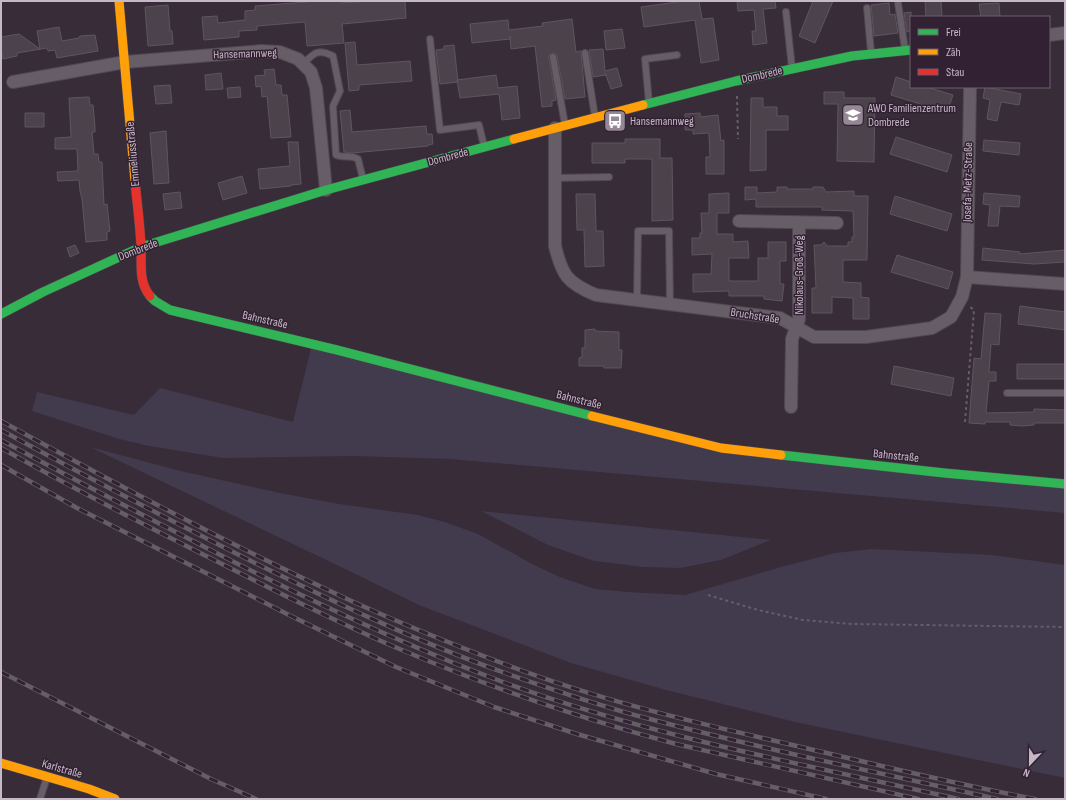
<svg xmlns="http://www.w3.org/2000/svg" width="1066" height="800" viewBox="0 0 1066 800" font-family="'Sofia Sans Condensed',sans-serif">
<style>
.green{fill:#413b4d}
.building{fill:#4c424c;stroke:#5f555f}
.lines{fill:none;stroke-linecap:round;stroke-linejoin:round}
.lane-casing{stroke:#504851;stroke-width:8}
.street-casing{stroke:#504851;stroke-width:14}
.fast-casing{stroke:#504851;stroke-width:10}
.slow-casing{stroke:#504851;stroke-width:10}
.jam-casing{stroke:#504851;stroke-width:10}
.path{stroke:#665e67;stroke-width:2;stroke-dasharray:3 3;stroke-linecap:butt}
.lane{stroke:#665d66;stroke-width:6}
.street{stroke:#665d66;stroke-width:12}
.fast{stroke:#30b455;stroke-width:9}
.slow{stroke:#ff9f0a;stroke-width:9}
.jam{stroke:#e5322d;stroke-width:9}
.rail-casing{stroke:#665e66;stroke-width:4.5}
.rail{stroke:#312132;stroke-width:3;stroke-dasharray:9;stroke-linecap:butt}
.labels{text-anchor:middle;dominant-baseline:central;stroke-width:3;stroke-linejoin:round;paint-order:stroke}
.street-label{font-size:12px;fill:#c7b8c7;stroke:#312132}
.poi-label{font-size:12px;fill:#c7b8c7;stroke:#312132;text-anchor:start}
</style>
<rect width="100%" height="100%" fill="#372c38"/>
<path class="green" d="M311 348 721 448 1065 488V513L450 459 354 456 223 458 149 446 119 439 32 411 37 392 134 415 160 388 293 422Z
M90 447 181 471 280 493 339 504 418 515 445 522 478 534 534 565 560 577 595 589 628 592 685 595 781 567 835 553 871 549 992 555 1065 565V778L795 722 666 690 571 663 419 605 341 567Z
M481 511 771 540 721 560 680 568 643 567 594 561 548 545Z"/>
<path class="building" d="M318 1H341V3L373 1H405L406 18 342 24 344 43 307 46 305 22 257 26V30L239 31V37L204 40 202 17 217 16 218 23 245 20V11L255 10V6Z
M684 1H699L702 19 713 18 719 60 701 63 695 20 644 27 641 7Z
M737 1H775L776 8 763 9 767 43 753 45 752 31H756L754 10 738 11Z
M813 1H833L815 43 799 36Z
M925 1H941L942 17H926Z
M889 3 890 15 895 14 898 33 874 36 871 5Z
M999 3 1000 17H981L979 4Z
M168 5 170 31H172L173 44 148 46 145 7Z
M911 12V31L907 32 904 13Z
M572 19 576 52 581 51 585 97 565 99 557 56 555 53H552L549 55V58L556 100 552 101V106L542 107 535 46 511 49 510 36V39L472 43 470 24 508 20 509 30 543 26 542 23Z
M59 27 62 41 79 38 80 36 95 35 98 51 57 58 55 50 48 51 47 48 17 53V56L3 59 1 48V37L19 34 40 49 37 31Z
M622 29 625 48 606 50 604 31Z
M355 42 357 65 410 61 412 81 359 85V90L349 91 345 43Z
M454 45 458 82 440 84 436 50 444 49V46Z
M603 49 605 71 617 68 622 86 611 89 605 73 606 75 593 77 589 50Z
M274 69 276 85H281L282 95H287L291 137 271 138 267 96 262 97 261 86 256 87 255 76 265 75 264 70Z
M221 73 223 89 206 90 205 75Z
M496 75 498 88 517 86 520 118 502 120 499 94 460 98 457 80Z
M896 77 911 82V87H927L953 95 947 112 891 95Z
M170 85 172 103 156 104 154 86Z
M240 87 241 97 228 98 227 88Z
M985 87 1021 94 1019 105 1001 102 997 121 987 119 990 100 983 98Z
M824 92H844V98H875L874 162 837 161 838 104H824Z
M89 97 90 105H93L95 127V132H92L94 154H98L99 162H102L104 205 107 204 110 231 107 232V240L86 242 82 199 80 191 79 180 58 181 57 172 78 171 77 149H55V138L71 137 69 98Z
M751 98H763V107H777V116H788V130H766V170L750 171Z
M350 110 352 132 426 126 427 134H432L433 144 428 145V146L352 153 344 152 340 111Z
M25 113H44V127H25Z
M700 113V117L718 115 721 141 724 140V174H706V157H710L709 133 693 134V130H685V114Z
M166 131 169 183 154 184 150 133Z
M896 137 952 155 947 172 890 154Z
M625 139H660V158H672L673 220 652 221V159H625V163H592V143H625Z
M984 140 1020 143 1019 155 983 151Z
M288 142H298L301 184 291 185V186L260 189 258 169 290 166Z
M242 176 247 193 223 200 218 183Z
M745 187H757V193L777 192V187H787V189H813V187H823L826 192 854 191V196H868L867 260H843V282L861 283V297L869 298V319H853V298L832 297V313H812V288H816L814 245H821L824 242 827 246H848V242H852V237H854L853 211 822 210V207H756V199L745 200Z
M180 192 182 208 165 210 163 194Z
M729 193V213H717V234H733V242L748 241 749 258H729V281H758V258H768V242H786V261H780V284H784L782 301 764 299V296H729V291L693 292V274H711L712 254 692 255V238H700V233H702L701 213H709V194Z
M984 193 1020 196 1019 207 1000 206 998 226H988L990 205 983 204Z
M576 194H595L596 231H603L604 266 585 267 584 230H577Z
M895 196 952 214 947 231 890 214Z
M75 245 79 253 70 257 67 248Z
M983 248 1020 252V254L1065 250V262L1034 264 982 260Z
M897 255 953 272 948 289 891 272Z
M1020 306 1065 312V330L1018 324Z
M985 313 1001 314 999 345 991 344 989 372H996V381H989L986 413 1034 412V409L1065 410V423H1034V425L1022 426 1010 425V422H985V424L969 423 974 358 981 359Z
M595 329V331L619 332V350H622L621 368H604V366H579V358L582 357V348H585V330Z
M1017 364H1065V379H1017Z
M894 366 954 378 951 396 891 384Z"/>
<g class="lines">
<g class="lane-casing">
<path id="lane" d="M898 3 905 49
M867 8 871 52
M786 12 792 68
M430 39 440 130 479 125 484 146
M585 53 595 117
M553 57 565 125
M303 64C314 53 318 48 333 56L340 91 333 106 336 155C344 158 351 155 358 159L363 179
M649 103 645 59 677 55
M555 178 609 177
M637 300 638 231H669L670 304
M1007 393H1065
M40 799 47 777"/>
</g>
<g class="street-casing">
<path id="street" d="M1049 35 1065 33
M13 82 125 62 261 51 280 52 298 59 311 72 316 88 326 190
M555 128V246C562 275 567 283 596 295L780 318 814 337H866L932 328 951 317 962 297 967 277 970 87
M739 221 837 223
M967 277 1065 284
M791 407 792 339 799 319V223"/>
</g>
<g class="fast-casing">
<path id="fast" d="M643 105 736 81 852 56 911 50
M150 296 155 301 170 310 337 350 592 416
M1 314 43 292 141 247 326 190 514 139
M781 455 944 473 1065 484"/>
</g>
<g class="slow-casing">
<path id="slow" d="M119 1 135 181
M514 139 643 105
M592 416 721 448 781 455
M1 763 89 789 115 799"/>
</g>
<g class="jam-casing">
<path id="jam" d="M135 181C137 203 140 224 141 246 142 264 138 281 150 296"/>
</g>
<path class="path" d="M737 96 738 139
M965 422 974 310 969 306
M708 595 758 610 803 620 852 624 1065 627"/>
<use href="#lane" class="lane"/>
<use href="#street" class="street"/>
<use href="#fast" class="fast"/>
<use href="#slow" class="slow"/>
<use href="#jam" class="jam"/>
<g class="rail-casing">
<path id="rail" d="M1 421C118 485 236 548 358 604 407 626 457 646 507 665 596 699 688 721 780 742 865 762 950 783 1035 799
M1 430C81 474 162 516 243 557 330 600 417 642 508 674 554 690 600 706 646 718 762 749 880 773 997 799
M1 440C78 482 156 522 234 562 322 606 411 648 503 682 650 736 806 765 958 799
M1 448C76 490 152 529 228 567 285 596 343 625 402 650 491 688 583 719 676 744L918 799
M1 465 77 508 291 616 396 667 494 707 577 734 716 774 826 799
M1 672 211 779 256 799"/>
</g>
<use href="#rail" class="rail"/>
</g>
<defs>
<g id="school-square" transform="scale(1.15)"><rect x="-9" y="-9" width="18" height="18" rx="4" fill="#958795" stroke="#312132"/><path d="M0-5L7-2L0 1L-7-2ZM-4 1L0 2.5L4 1V4Q0 6-4 4Z" fill="#fff"/></g>
<g id="bus-square" transform="scale(1.15)"><rect x="-9" y="-9" width="18" height="18" rx="4" fill="#958795" stroke="#312132"/><path d="M-5-6H5V4H4V6H2V4H-2V6H-4V4H-5ZM-3.5-4V0h7V-4ZM-3.5 1.2v1.5H-2V1.2ZM2 1.2v1.5H3.5V1.2Z" fill="#fff"/></g>
</defs>
<g fill-rule="evenodd">
<use href="#school-square" x="853" y="115"/>
<use href="#bus-square" x="615" y="121"/>
</g>
<g class="labels">
<g class="street-label">
<text transform="translate(245 54) rotate(-2)">Hansemannweg</text>
<text transform="translate(762 75) rotate(-13)">Dombrede</text>
<text transform="translate(133 154) rotate(-95)">Emmeliusstraße</text>
<text transform="translate(448 157) rotate(-15)">Dombrede</text>
<text transform="translate(968 182) rotate(-89)">Josefa-Metz-Straße</text>
<text transform="translate(138 250) rotate(-21)">Dombrede</text>
<text transform="translate(799 275) rotate(-90)">Nikolaus-Groß-Weg</text>
<text transform="translate(755 316) rotate(9)">Bruchstraße</text>
<text transform="translate(265 320) rotate(13)">Bahnstraße</text>
<text transform="translate(579 400) rotate(14)">Bahnstraße</text>
<text transform="translate(896 456) rotate(6)">Bahnstraße</text>
<text transform="translate(62 769) rotate(16)">Karlstraße</text>
</g>
<g class="poi-label">
<text x="868" y="108">AWO Familienzentrum<tspan x="868" dy="14">Dombrede</tspan></text>
<text x="630" y="121">Hansemannweg</text>
</g>
</g>
<rect width="1066" height="800" fill="none" stroke="#c7b8c7" stroke-width="4"/>
<rect x="910" y="16" width="140" height="72" fill="#312132" stroke="#6d5d6e"/>
<rect x="918" y="29" width="20" height="6" fill="#30b455" stroke="#6d5d6e"/>
<text x="946" y="36" font-size="12" fill="#c7b8c7">Frei</text>
<rect x="918" y="49" width="20" height="6" fill="#ff9f0a" stroke="#6d5d6e"/>
<text x="946" y="56" font-size="12" fill="#c7b8c7">Zäh</text>
<rect x="918" y="69" width="20" height="6" fill="#e5322d" stroke="#6d5d6e"/>
<text x="946" y="76" font-size="12" fill="#c7b8c7">Stau</text>
<g transform="translate(1030 764) rotate(202)" stroke="#312132" stroke-width="3" paint-order="stroke">
<path d="M0-3L7 15L0 10L-7 15Z" fill="#c7b8c7"/>
<text y="-6" font-size="11" font-weight="bold" text-anchor="middle" fill="#c7b8c7">N</text>
</g>
</svg>
